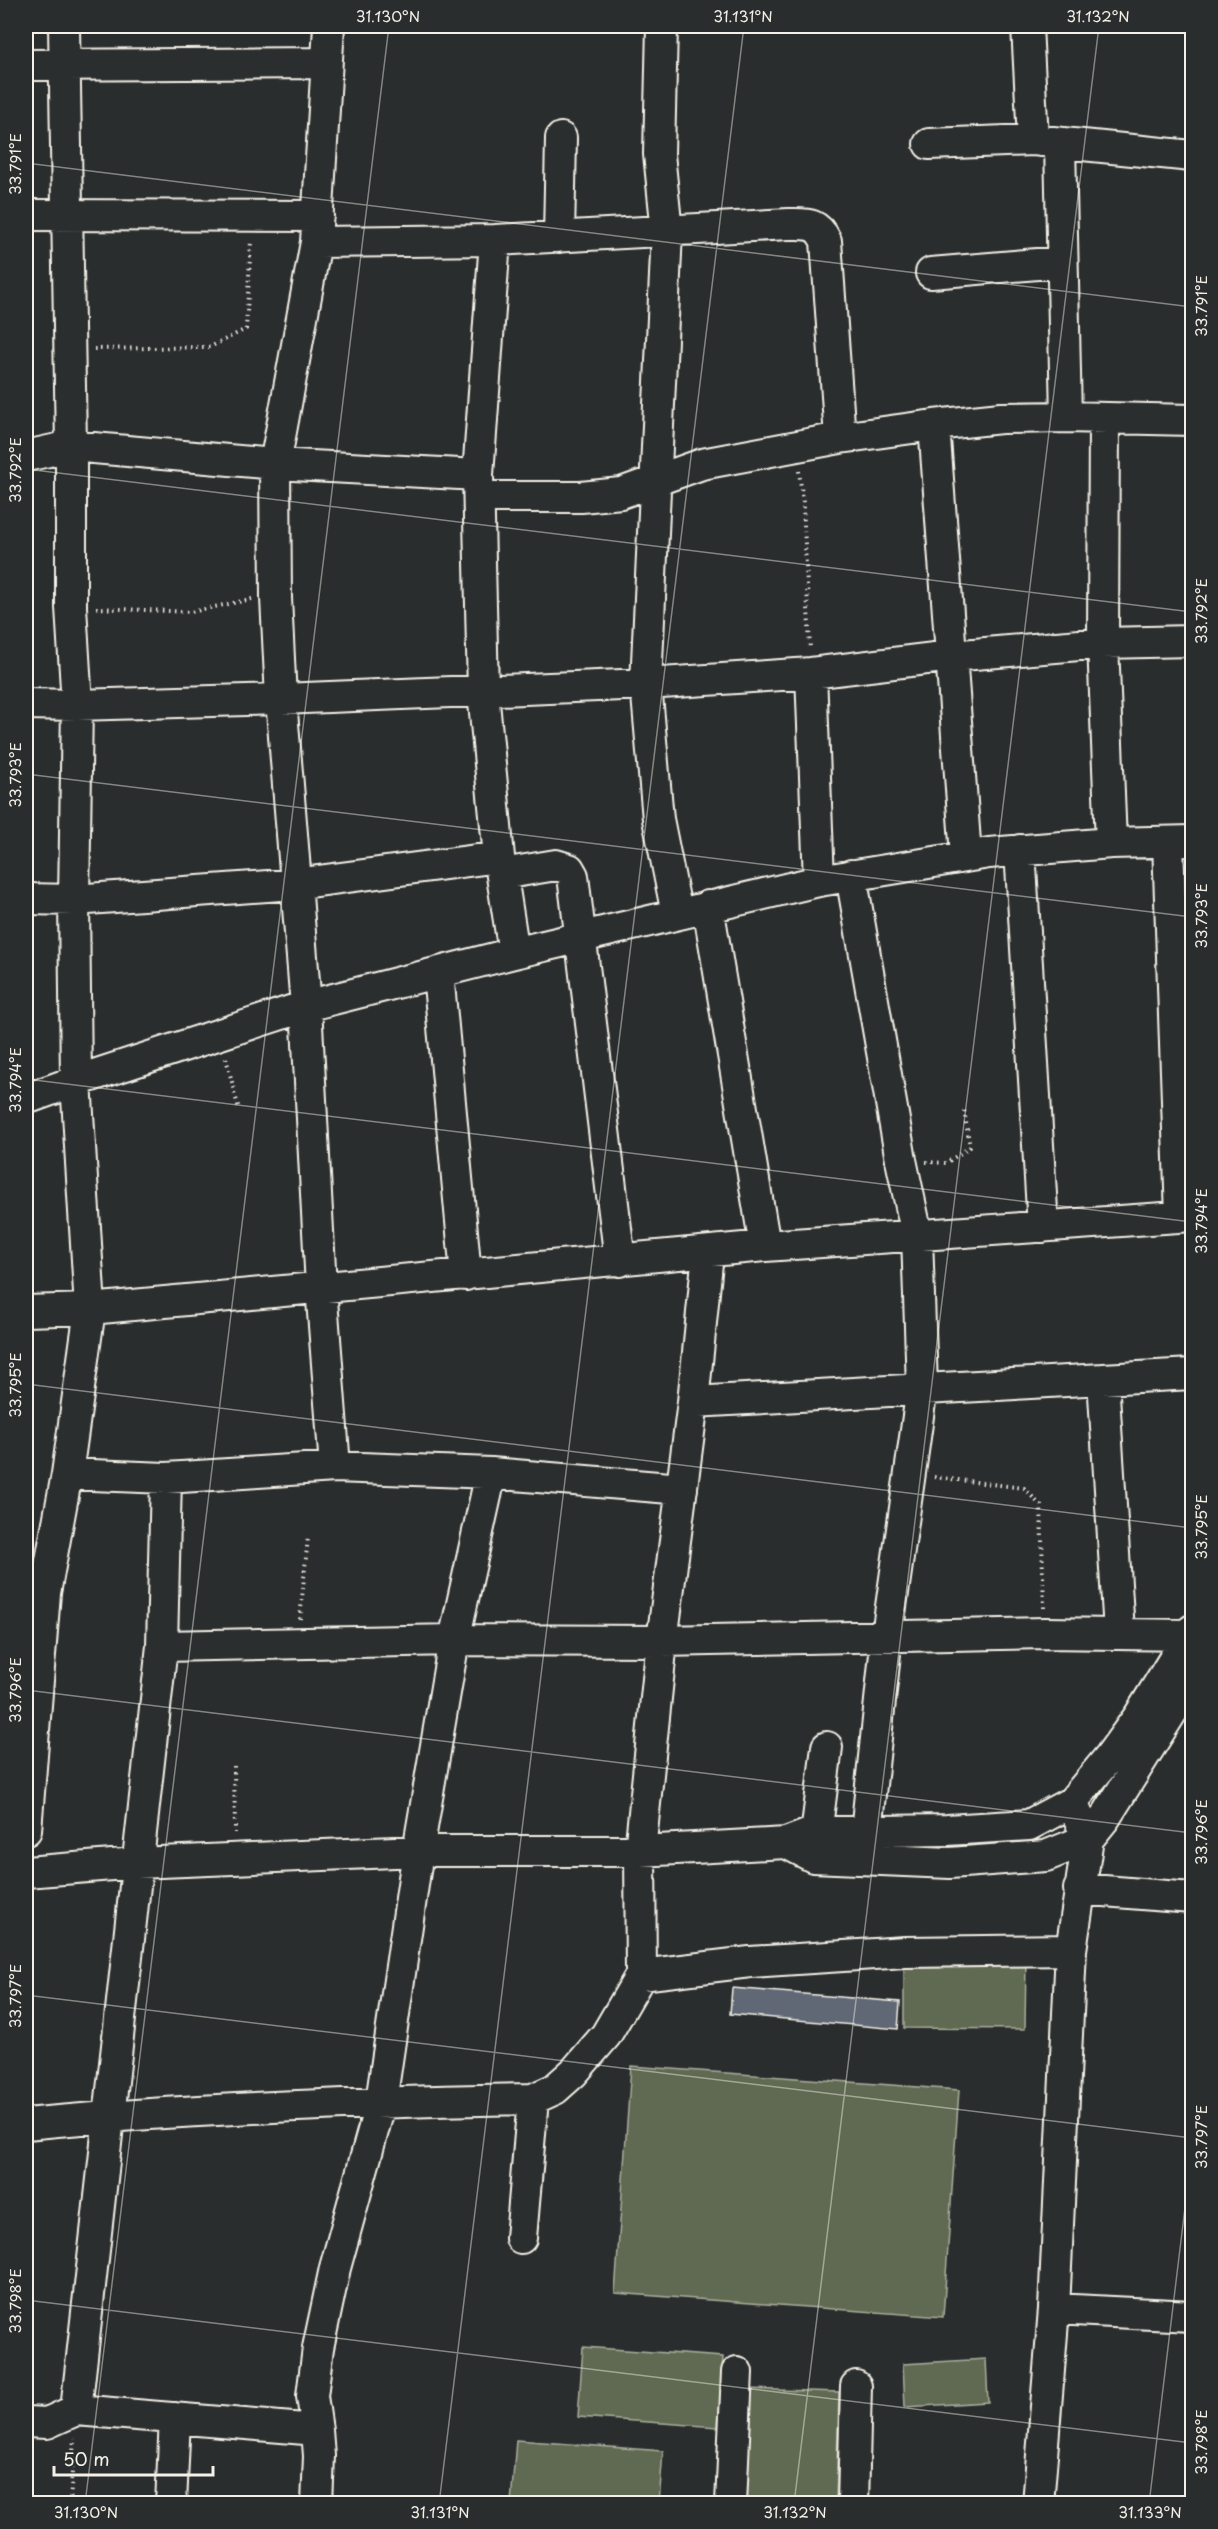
<svg xmlns="http://www.w3.org/2000/svg" width="1218" height="2529" viewBox="0 0 1218 2529" font-family="'Playpen Sans',sans-serif">
<style>
.green{fill:#606b52;stroke:#aaae9d;stroke-width:1.5}
.building{fill:#606876;stroke:#f4f1e8;stroke-width:1.5}
.lines{fill:none;stroke-linecap:round;stroke-linejoin:round}
.minor-casing{stroke:#f4f1e8;stroke-width:34}
.path{stroke:#f4f1e8;stroke-width:4;stroke-dasharray:1.5 4.5;stroke-linecap:butt}
.minor{stroke:#2a2d2e;stroke-width:30}
.ticks{fill:none;stroke:#f4f1e8;stroke-width:1.5;stroke-opacity:0.45}
.neatline{fill:none;stroke:#f4f1e8;stroke-width:2}
.ticks-label{font-size:15px;text-anchor:middle;fill:#f4f1e8}
</style>
<rect width="100%" height="100%" fill="#2a2d2e"/>
<filter id="ink" filterUnits="userSpaceOnUse"><feTurbulence type="fractalNoise" baseFrequency=".0167" numOctaves="2"/><feDisplacementMap in="SourceGraphic" scale="12" xChannelSelector="R" yChannelSelector="G"/><feConvolveMatrix kernelMatrix="1 2 1 2 8 2 1 2 1" color-interpolation-filters="sRGB"/></filter>
<g filter="url(#ink)">
<path class="green" d="M904 1958H1026L1025 2029 904 2028Z
M631 2066 959 2090 943 2317 615 2293Z
M583 2347 723 2357 718 2427 578 2417Z
M986 2359 988 2402 905 2407 903 2364Z
M748 2389 839 2392 836 2503H754L747 2498Z
M516 2440 663 2451 659 2503H511Z"/>
<path class="building" d="M732 1988 900 2002 898 2029 730 2014Z"/>
<g class="lines">
<g class="minor-casing">
<path id="minor" d="M329 26 316 242 275 464 276 598 281 699 306 1006 321 1287 335 1467
M662 26 659 154 667 232 646 684 658 819 677 914
M1027 26 1033 140
M26 65 325 63
M929 144 1033 140 1192 156
M1060 144 1066 417
M26 215 318 216
M559 237 561 138
M495 240 478 475 483 692 499 857 514 953
M316 242 495 240 789 224C807 224 817 222 826 241L840 438
M931 273 1061 262
M1104 418 1103 643 1111 843
M934 425 966 856
M26 456 71 446 275 464 478 475
M479 497H581L621 493 702 464 840 438 934 425 1001 418 1066 417 1192 420
M811 673 819 881
M26 704 77 705 281 699 646 684 811 673 951 656 1103 643 1192 641
M1168 842 1181 1216
M1020 850 1043 1227
M502 874 556 865 569 869 573 876 620 1261
M851 875 901 1160 917 1235 922 1388 887 1635 866 1832
M26 899 74 900 295 884 499 857
M708 906 765 1246
M438 973 466 1275
M26 1099 76 1081 306 1006 514 953 819 881 989 853 1111 843 1192 841
M26 1311 90 1309 765 1246 1192 1216
M1103 1379 1119 1632
M693 1402 1192 1374
M67 1474 166 1478 335 1467 491 1473 682 1489
M166 1478 162 1646 76 2410 317 2430 319 2456 317 2504
M162 1646 454 1640 662 1641 1045 1633 1189 1635
M26 1830 45 1593 67 1474 90 1309 76 1081 74 900 77 705 71 607V446L64 26
M786 1843 813 1857 950 1863 1046 1856 1088 1839 1105 1818 1192 1680
M814 1851 827 1747
M26 1872 137 1863 418 1851H640L786 1843 815 1832 947 1830 1029 1825 1072 1802 1110 1756 1139 1716 1192 1630
M1079 1889 1192 1898
M641 1975 750 1962 905 1952 1071 1950
M26 2124C194 2108 364 2102 533 2099L555 2089 574 2072 606 2035 641 1975 640 1851 662 1641 693 1402 708 1253
M521 2238 533 2099
M1054 2309 1192 2316
M26 2422 47 2423 76 2410
M317 2430 312 2396 318 2348 335 2268 381 2102 418 1851 454 1640 491 1473
M171 2504 175 2418
M731 2504 737 2372
M853 2504 856 2386
M1038 2504 1054 2309 1071 1950 1088 1839 1072 1802"/>
</g>
<path class="path" d="M94 349 210 347 246 329 251 241
M799 471 803 503 810 649
M96 608 191 612 252 599
M226 1058 238 1106
M926 1162 946 1163 970 1147 964 1110
M934 1477 1024 1488 1041 1506 1044 1608
M300 1619 308 1537
M234 1766 235 1833
M70 2504 74 2438"/>
<use href="#minor" class="minor"/>
</g>
</g>
<path class="ticks" d="M26 95 34 26M26 163 1192 307M26 469 1192 612M26 774 1192 917M26 1079 1192 1222M26 1384 1192 1528M26 1690 1192 1833M26 1995 1192 2138M26 2300 1192 2443M85 2504 389 26M439 2504 744 26M794 2504 1099 26M1149 2504 1192 2150"/>
<rect width="1218" height="2529" fill="none" stroke="#2a2d2e" stroke-width="66"/>
<path d="M54 2466v9h159v-9" fill="none" stroke="#f4f1e8" stroke-width="3"/>
<text x="63" y="2466" font-size="18" fill="#f4f1e8" stroke="#2a2d2e" stroke-width="4.5" paint-order="stroke">50 m</text>
<rect x="33" y="33" width="1152" height="2463" class="neatline"/>
<g class="ticks-label">
<text x="388" y="22">31.130°N</text>
<text x="743" y="22">31.131°N</text>
<text x="1098" y="22">31.132°N</text>
<text transform="translate(16 164) rotate(-90)" y="5">33.791°E</text>
<text transform="translate(1202 306) rotate(-90)" y="5">33.791°E</text>
<text transform="translate(16 470) rotate(-90)" y="5">33.792°E</text>
<text transform="translate(1202 611) rotate(-90)" y="5">33.792°E</text>
<text transform="translate(16 775) rotate(-90)" y="5">33.793°E</text>
<text transform="translate(1202 916) rotate(-90)" y="5">33.793°E</text>
<text transform="translate(16 1080) rotate(-90)" y="5">33.794°E</text>
<text transform="translate(1202 1221) rotate(-90)" y="5">33.794°E</text>
<text transform="translate(16 1385) rotate(-90)" y="5">33.795°E</text>
<text transform="translate(1202 1527) rotate(-90)" y="5">33.795°E</text>
<text transform="translate(16 1690) rotate(-90)" y="5">33.796°E</text>
<text transform="translate(1202 1832) rotate(-90)" y="5">33.796°E</text>
<text transform="translate(16 1996) rotate(-90)" y="5">33.797°E</text>
<text transform="translate(1202 2137) rotate(-90)" y="5">33.797°E</text>
<text transform="translate(16 2301) rotate(-90)" y="5">33.798°E</text>
<text transform="translate(1202 2442) rotate(-90)" y="5">33.798°E</text>
<text x="86" y="2518">31.130°N</text>
<text x="440" y="2518">31.131°N</text>
<text x="795" y="2518">31.132°N</text>
<text x="1150" y="2518">31.133°N</text>
</g>
</svg>
